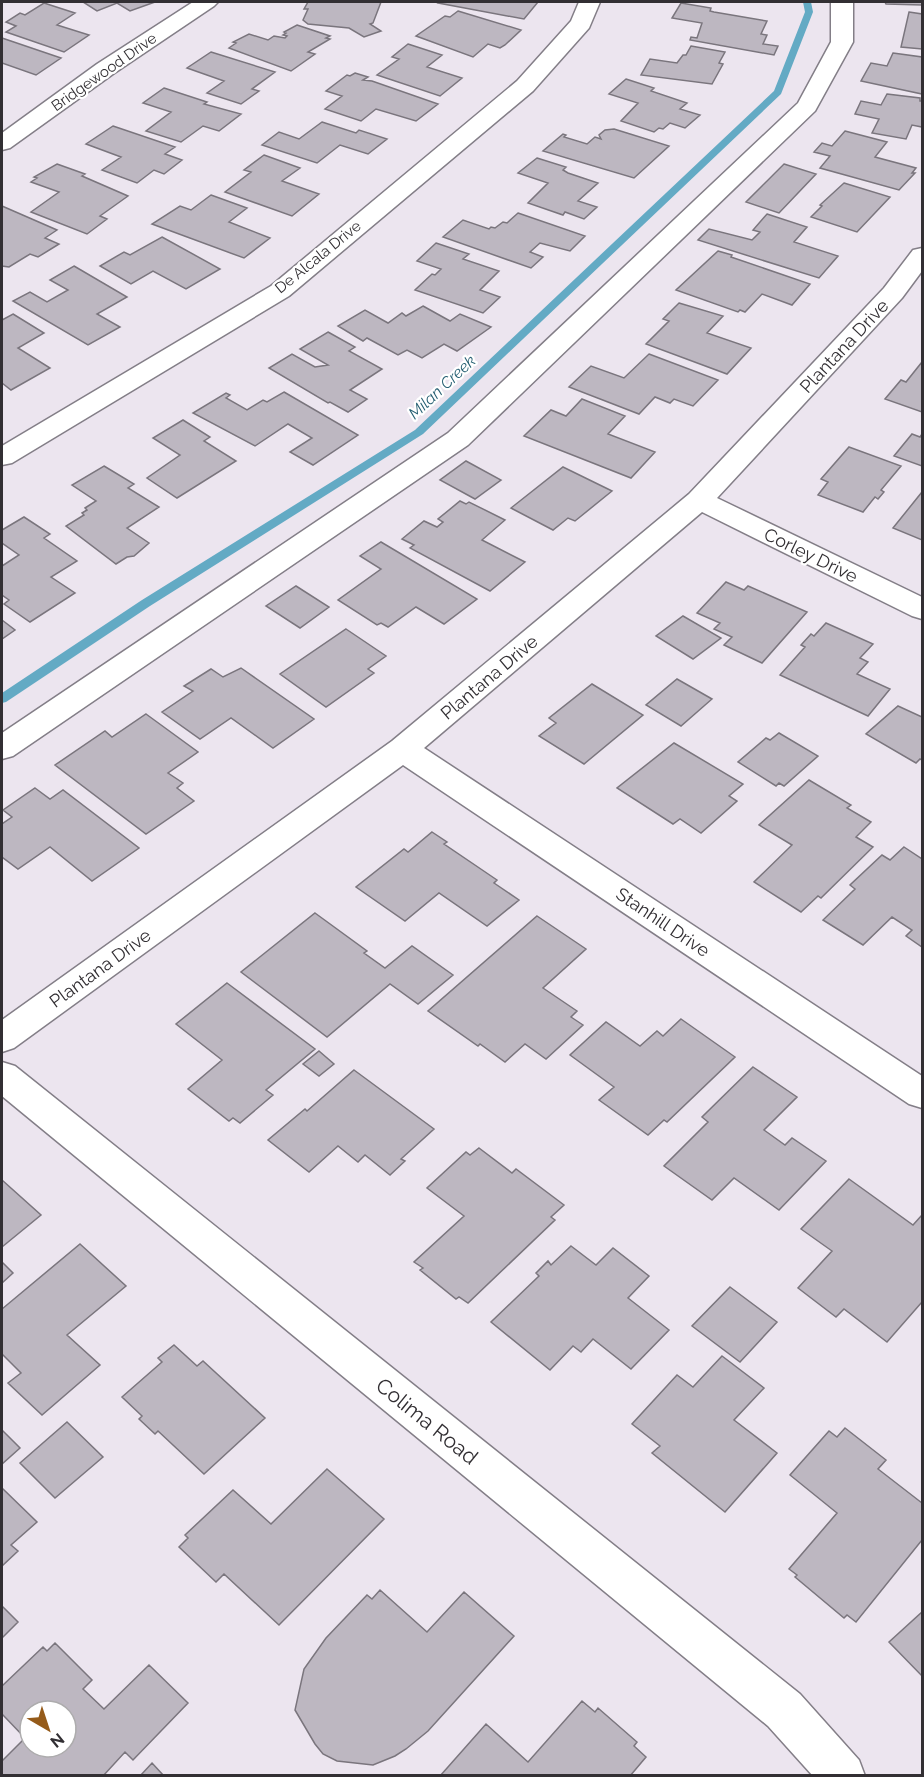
<svg xmlns="http://www.w3.org/2000/svg" width="924" height="1777" viewBox="0 0 924 1777" font-family="Raleway,sans-serif">
<style>
.lines{fill:none;stroke-linecap:round;stroke-linejoin:round}
.stream{fill:#63aac4;fill-rule:evenodd}
.building{fill:#bdb7c1;stroke:#7a757d;stroke-width:1.5;fill-rule:evenodd}
.minor-casing{stroke:#837e87;stroke-width:3}
.minor{fill:#fff;fill-rule:evenodd}
.labels{text-anchor:middle;dominant-baseline:central;stroke-width:4.5;stroke-linejoin:round;paint-order:stroke}
.far-street-label{font-size:15px;fill:#322f33;stroke:#fff}
.far-water-label{font-size:16px;font-style:italic;fill:#265f72;stroke:#fff}
.street-label{font-size:18px;fill:#322f33;stroke:#fff}
.near-street-label{font-size:21px;fill:#322f33;stroke:#fff}
</style>
<rect width="100%" height="100%" fill="#ece5ef"/>
<g class="lines">
<path class="stream" d="M803 2H811L813 12 781 94 423 434 150 606 6 702 2 703V693L142 600 415 430 774 91 805 12Z"/>
</g>
<path class="building" d="M83 2H155L130 11 117 3 97 11Z
M308 2H381L373 23 370 24 381 31 364 37 349 28 308 24 303 20 308 9H304Z
M439 2H538L524 19 438 3Z
M885 2H922V5L886 4Z
M44 3 75 13 57 25 89 35 64 52 6 32 16 26 6 22 20 13 25 15Z
M681 3 711 8 710 11 714 12 767 21 761 34 767 35 763 44 778 46 774 55 690 40 691 37 697 38 702 23 672 18Z
M458 11 521 30 505 45 500 48 488 44 473 57 416 36 445 16 450 17Z
M909 12 922 14V49L901 47Z
M297 25 330 36 326 38 330 39 308 52 315 54 291 71 229 48 236 43 233 42 249 34 268 40 274 36 285 38 287 36 283 35 286 33 284 32Z
M2 38 61 58 36 75 2 63Z
M408 44 442 55 427 67 462 78 440 96 377 75 399 59 392 57Z
M691 46 725 52 719 63 723 64 712 84 641 75 650 59 677 63 683 55H686Z
M211 52 275 72 252 89 259 91 241 104 207 93 224 81 187 68Z
M893 53 922 57V94L861 81 871 63 887 66Z
M355 73 368 77 363 80 372 81 438 104 416 121 376 109 361 121 325 109 342 96 326 91 347 75 350 76Z
M626 79 654 88 651 91 687 103 680 109 700 115 685 128 670 123 663 129 659 128 654 132 621 121 638 103 609 94Z
M164 88 207 102 204 104 241 114 219 131 203 126 181 142 146 131 171 112 143 103Z
M887 94 920 98V101H922V127L912 125 906 139 872 133 879 119 855 114 861 101 881 105Z
M322 122 356 133 359 130 387 139 368 154 340 145 317 163 262 145 279 132 299 139Z
M113 126 175 147 165 154 182 160 164 174 154 170 137 183 102 170 121 157 86 144Z
M614 129 669 146 634 178 543 151 563 134 566 135 564 137 587 144 595 137 601 139 599 135 605 130Z
M845 131 887 142 875 157 916 168 912 173H915L899 190 820 168 830 156 814 152 822 143 832 146Z
M264 155 300 168 282 181 319 194 292 216 225 192 251 172 244 170Z
M537 158 566 167 563 170 568 173 598 183 578 201 597 207 584 219 565 212 563 215 528 203 548 183 518 173Z
M57 164 85 174 82 176 128 196 100 216 107 219 87 234 31 212 59 192 31 182 37 178 34 177Z
M784 164 816 174 779 213 746 202Z
M844 183 890 197 857 232 811 217 822 206 820 205Z
M211 195 247 208 229 222 270 238 244 258 152 224 180 206 191 210Z
M2 206 57 230 45 238 59 244 38 257 30 254 9 267 2 266Z
M518 213 585 236 570 251 540 243 530 252 543 257 531 268 443 237 463 220 489 229 491 227 495 228 503 222 507 223Z
M767 214 807 227 794 242 838 256 819 278 698 240 709 229 752 240 760 232 753 230Z
M162 237 220 269 186 289 153 271 131 284 100 266 124 252 130 255Z
M436 243 469 254 463 259 499 271 480 290 500 297 483 313 415 290 432 274 435 275 441 269 417 261Z
M718 251 732 255 731 257 810 284 792 305 762 294 745 312 740 310 738 312 676 290Z
M74 266 127 297 97 314 120 327 88 345 13 301 30 292 47 302 68 290 50 280Z
M679 303 723 316 707 333 751 348 727 374 646 344 669 321 663 319Z
M423 306 450 321 460 314 491 327 457 351 444 344 422 358 407 350 398 355 367 338 363 341 338 326 365 310 388 323 402 313 406 316Z
M13 314 44 333 18 348 50 368 11 390 2 383V320Z
M328 332 355 347 349 351 382 369 350 390 367 399 348 412 330 402 328 403 269 368 292 354 315 367 328 365 300 349Z
M649 354 718 380 693 406 674 399 670 403 655 397 639 414 569 387 591 366 624 378Z
M922 362V412L885 399 901 380 906 382Z
M284 392 358 435 313 465 290 452 312 438 288 424 255 446 193 413 226 393 230 395 226 398 247 410 263 400 267 402Z
M582 399 625 416 608 434 655 452 631 478 524 436 551 410 566 416Z
M183 420 210 437 204 441 236 461 177 498 147 478 180 455 153 438Z
M912 434 920 437 922 434V466L894 456Z
M849 447 901 466 881 490 884 492 878 499 875 497 863 512 818 495 828 482 821 479Z
M466 461 501 480 475 499 440 480Z
M104 466 134 484 128 488 159 507 127 528 149 543 134 556 127 557 116 564 66 526 84 515 82 513 87 510 85 508 96 501 72 485Z
M563 467 612 491 575 521 568 518 553 530 511 508Z
M922 492V540L893 528Z
M460 501 466 504 469 502 505 520 482 540 525 562 490 591 410 548 414 545 402 539 424 521 437 527 443 522 438 519Z
M24 517 50 534 44 538 77 561 51 577 75 593 30 622 4 604 9 600 2 595V566L19 555 2 543V530Z
M381 542 477 599 444 624 416 607 388 627 381 623 377 625 338 600 381 569 360 556Z
M726 582 744 590 748 586 807 612 762 663 724 645 732 637 714 629 720 623 697 613Z
M296 586 329 607 300 628 266 606Z
M683 616 721 638 693 659 656 636Z
M2 620 15 630 2 639Z
M826 623 873 644 860 658 868 662 857 674 890 689 868 716 780 675 805 647 801 645 811 634 814 636Z
M346 629 386 656 368 669 374 673 326 707 280 674Z
M241 668 314 719 273 748 231 718 200 739 162 712 193 691 184 686 211 669 223 677Z
M677 679 712 699 681 726 646 705Z
M592 684 643 715 584 764 539 736 556 723 549 718Z
M898 706 922 717V760L920 759 916 763 866 734Z
M146 714 198 752 168 773 183 783 177 788 194 801 146 834 55 765 105 731 112 737Z
M779 733 818 756 784 786 779 783 776 786 738 762 766 738 770 740Z
M674 743 743 784 729 796 737 801 701 833 680 819 673 824 617 788Z
M809 780 851 805 847 808 871 822 856 837 873 847 821 898 818 896 801 912 754 882 792 845 759 825Z
M35 788 50 799 63 790 139 848 92 881 50 847 18 869 2 857V824L12 817 3 810Z
M432 832 447 842 444 844 497 880 494 883 519 900 487 926 439 893 405 921 356 887 404 849 408 852Z
M904 847 922 859V947L906 936 912 930 892 917 863 945 823 920 855 889 850 885 882 855 890 860Z
M315 913 367 951 364 953 385 968 412 946 453 975 418 1004 390 984 327 1037 241 972Z
M537 916 586 949 543 988 577 1011 571 1017 583 1025 546 1059 525 1044 505 1062 480 1044 478 1046 428 1011Z
M227 983 315 1049 266 1090 273 1095 240 1123 233 1118 229 1121 188 1089 222 1060 176 1024Z
M681 1019 735 1057 667 1122 664 1120 648 1135 599 1100 614 1087 570 1055 606 1022 640 1046 657 1031 663 1036Z
M319 1051 334 1064 319 1076 303 1064Z
M753 1067 797 1097 764 1130 785 1145 792 1138 826 1161 779 1210 734 1178 712 1200 664 1166 708 1122 702 1117Z
M354 1070 434 1129 401 1159 405 1161 390 1175 365 1155 358 1162 338 1146 309 1172 268 1140 305 1109 307 1111Z
M479 1148 512 1173 516 1169 564 1205 551 1217 555 1220 468 1303 459 1297 456 1299 420 1270 423 1268 414 1262 464 1216 427 1188 466 1152 470 1155Z
M849 1179 913 1225 922 1215V1302L887 1342 844 1309 836 1317 798 1288 832 1251 801 1229Z
M2 1180 41 1215 2 1247Z
M80 1244 126 1286 67 1335 100 1365 42 1415 8 1383 21 1373 2 1354V1309Z
M571 1246 596 1265 613 1248 649 1276 628 1298 669 1330 631 1369 593 1339 581 1352 573 1346 550 1370 491 1322 539 1276 536 1273 548 1261 551 1265Z
M2 1262 13 1273 2 1283Z
M730 1287 777 1322 740 1362 692 1326Z
M174 1345 197 1366 203 1361 265 1418 204 1474 158 1431 155 1434 139 1419 142 1416 122 1397 162 1362 158 1358Z
M722 1356 764 1388 734 1420 777 1453 725 1512 652 1453 660 1446 632 1424 677 1375 693 1387Z
M67 1422 103 1457 55 1498 20 1463Z
M845 1428 886 1460 878 1469 922 1503V1540L856 1622 847 1615 844 1618 795 1577 797 1575 789 1569 837 1513 790 1475 829 1431 837 1437Z
M3 1431 20 1448 2 1464V1433Z
M327 1469 384 1519 279 1625 224 1574 216 1582 179 1547 188 1538 185 1535 233 1490 271 1524Z
M2 1488 37 1522 11 1545 18 1551 2 1566Z
M380 1590 427 1632 464 1592 514 1636 428 1731 406 1749 395 1756 373 1765 337 1761 323 1754 315 1744 295 1710 304 1669 326 1638 367 1595 372 1599Z
M2 1606 18 1622 2 1638Z
M922 1612V1676L889 1642Z
M55 1643 92 1680 83 1689 104 1709 149 1665 188 1703 133 1760 125 1752 103 1776H2V1761L25 1738 2 1714V1686L43 1647 47 1651ZM30 1711H66V1747H30Z
M582 1701 595 1712 598 1708 637 1742 634 1746 646 1757 630 1776H440L486 1724 528 1762Z
M152 1763 164 1776H140Z"/>
<g class="lines">
<g class="minor-casing">
<path id="minor" d="M193 2H218L214 6 113 74 10 148 2 150V133L97 64Z
M579 2H600L589 28 533 91 289 296 12 463 2 465V446L271 286 517 81 571 21Z
M831 2H853V42L815 111 468 445 13 756 2 759V733L448 433 798 103 831 42Z
M922 248V271L902 298 717 498 922 597V619L912 616 702 512 424 748 922 1076V1108L909 1104 403 765 14 1048 2 1052V1020L392 741 689 494 884 288 913 250Z
M2 1062 15 1066 800 1694 859 1760 865 1776H813L768 1726 2 1096Z"/>
</g>
<use href="#minor" class="minor"/>
</g>
<g class="labels">
<g class="far-street-label">
<text transform="translate(104 72) rotate(-35)">Bridgewood Drive</text>
<text transform="translate(318 257) rotate(-39)">De Alcala Drive</text>
</g>
<g class="far-water-label">
<text transform="translate(442 387) rotate(-43)">Milan Creek</text>
</g>
<g class="street-label">
<text transform="translate(844 346) rotate(-47)">Plantana Drive</text>
<text transform="translate(811 555) rotate(26)">Corley Drive</text>
<text transform="translate(489 677) rotate(-40)">Plantana Drive</text>
<text transform="translate(663 922) rotate(34)">Stanhill Drive</text>
<text transform="translate(100 968) rotate(-36)">Plantana Drive</text>
</g>
<g class="near-street-label">
<text transform="translate(427 1421) rotate(39)">Colima Road</text>
</g>
</g>
<rect width="924" height="1777" fill="none" stroke="#322f33" stroke-width="6"/>
<g transform="translate(48 1729) rotate(141)"><circle r="28" fill="#ffffff" stroke="#adacad" stroke-width="1.5"/>
<path d="M0-4.5L10 22L0 15L-10 22Z" fill="#955b1a"/>
<text y="-9" font-size="16" font-weight="bold" text-anchor="middle" fill="#322f33">N</text>
</g>
</svg>
